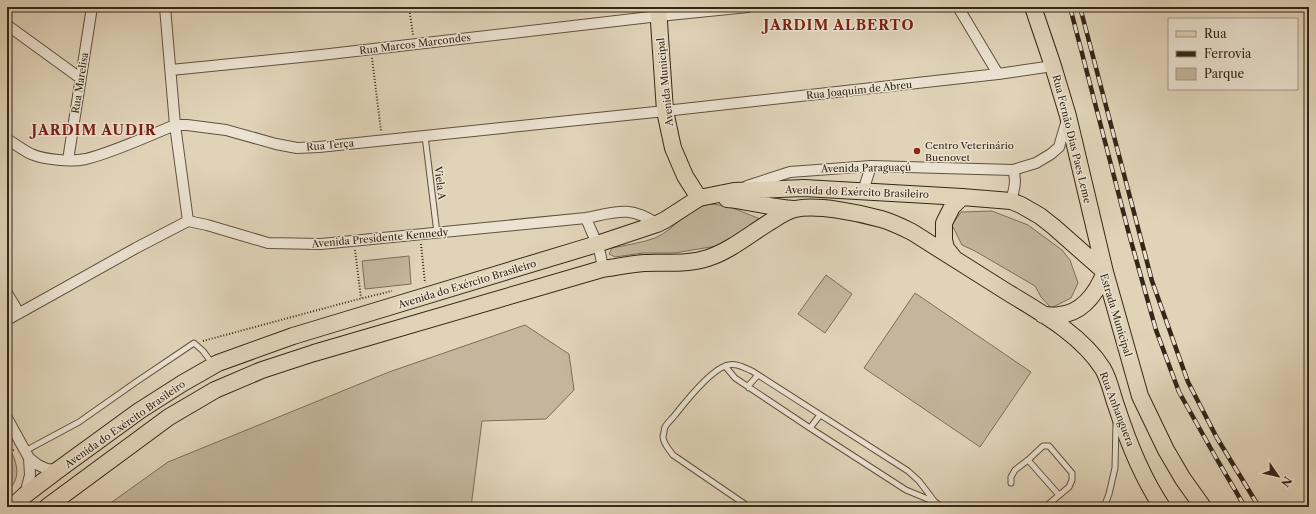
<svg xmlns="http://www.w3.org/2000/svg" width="1316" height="514" viewBox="0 0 1316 514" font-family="'Libre Caslon Text',serif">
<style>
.green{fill:#c3b69c;stroke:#7c6e59}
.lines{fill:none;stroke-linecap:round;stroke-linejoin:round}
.service-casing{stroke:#60523e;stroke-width:7}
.minor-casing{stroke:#60523e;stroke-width:12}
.primary-casing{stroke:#352716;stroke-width:18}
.path{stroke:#352716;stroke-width:2;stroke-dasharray:1 2;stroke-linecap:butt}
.service{stroke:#ebe2d1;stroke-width:5}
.minor{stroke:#ebe2d1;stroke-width:10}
.primary{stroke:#e0d3b8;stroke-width:16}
.rail-casing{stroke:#352716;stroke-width:4.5}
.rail{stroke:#ebe2d1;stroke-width:3;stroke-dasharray:9;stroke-linecap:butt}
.poi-dot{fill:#8f2418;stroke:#ebe2d1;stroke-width:1.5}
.labels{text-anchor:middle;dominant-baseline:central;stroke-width:3;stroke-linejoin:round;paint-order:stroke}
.street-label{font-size:10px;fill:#352716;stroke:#ebe2d1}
.poi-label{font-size:10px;fill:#352716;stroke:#ebe2d1;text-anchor:start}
.district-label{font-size:14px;font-weight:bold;letter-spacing:1px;fill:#7a1f14;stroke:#ebe2d1}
</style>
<rect width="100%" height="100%" fill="#e0d3b8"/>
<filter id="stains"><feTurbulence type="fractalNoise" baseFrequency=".005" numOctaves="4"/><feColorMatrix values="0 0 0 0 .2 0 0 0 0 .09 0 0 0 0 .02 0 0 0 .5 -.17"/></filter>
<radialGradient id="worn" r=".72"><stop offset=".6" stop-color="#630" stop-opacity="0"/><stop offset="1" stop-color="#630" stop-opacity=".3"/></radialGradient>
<path class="green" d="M710 204 728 206 760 219 756 223 717 246 674 253H643L615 257 609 254 612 248C626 245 641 243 655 238 676 229 686 208 710 204Z
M992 211 1028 225 1062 250 1070 260 1078 283 1071 298 1051 308 1041 297 1035 286 975 251 962 245 952 225 961 212Z
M409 256 411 284 365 289 362 261Z
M826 275 852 294 825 333 798 314Z
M915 293 1031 372 980 447 864 368Z
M525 325 569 354 574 390 546 419 482 421 471 507H105L168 462 389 372Z
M7 446C14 454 20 470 15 481 13 485 10 489 7 492Z"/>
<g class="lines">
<g class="service-casing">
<path id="service" d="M425 136 437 233
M725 366 735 378 810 428 906 490 935 502 943 507
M749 388V385L758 375
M810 428 820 415
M25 451 79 422 136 382 194 343 203 351 212 363
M1028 460 1059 495
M1011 483V477L1015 470 1028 460 1043 446H1049L1072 473V480L1069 487 1045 507
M749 507 673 455C669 449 663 444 663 436 664 434 664 429 665 427 667 423 672 419 675 415 686 401 709 372 725 366 735 362 743 367 752 371L908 471 919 481 935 502
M1104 507 1109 494 1115 468 1116 424"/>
</g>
<g class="minor-casing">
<path id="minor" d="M165 7 175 125 188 221
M958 7 998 74
M7 25 80 78
M171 70 321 55 659 16 748 7
M7 139C15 144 23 150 31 154 45 160 71 162 86 159 114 152 148 136 175 125H187L226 130 276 144 297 148 319 147 665 111 998 74 1053 66
M68 160 92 7
M747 186 790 172 871 166 1013 170 1036 163 1051 154 1059 147 1067 120
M863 191 871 166
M1011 201C1014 190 1017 180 1013 170
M586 218C592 234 603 252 602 269
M7 293 19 313
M7 320 136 248 188 221 207 225 268 243 321 244 586 218C616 212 630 205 657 224
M7 418 29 458 38 465 47 469 58 470
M25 495 30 475 29 458"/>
</g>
<g class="primary-casing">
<path id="primary" d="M658 7 665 111 673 148 685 176 699 198
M1033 7 1053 66 1068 116 1105 272C1097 292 1083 313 1059 315 1054 316 1048 315 1043 315
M727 199C750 201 770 208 794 209
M954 258 946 248 944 240V223L952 207 962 197
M12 507 25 495 58 470 139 411 183 383 218 363 293 336 597 244 657 224 665 220 699 198 734 191 804 188 962 197 1011 201 1021 205 1040 216 1054 227 1105 272 1140 396 1166 450 1183 479 1203 507
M47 507 169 417 215 390 262 370 314 353 602 269C616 267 631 264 644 263 666 262 687 265 708 258 732 250 751 233 773 220 779 216 787 211 795 209 817 204 859 213 881 219 892 222 902 227 912 232 944 252 975 272 1007 292 1040 312 1082 335 1103 369 1110 381 1112 395 1117 408 1128 442 1142 477 1162 507"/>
</g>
<path class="path" d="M409 7 413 35
M372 58 381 131
M421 244 425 283
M355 250 361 298
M203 341 355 300 392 291
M7 452 14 450
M7 456C13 466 12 474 7 484"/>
<use href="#service" class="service"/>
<use href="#minor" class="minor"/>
<use href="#primary" class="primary"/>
<g class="rail-casing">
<path id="rail" d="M1070 7 1129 234 1156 330 1179 392 1215 456 1245 507
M1080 7 1152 281 1188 382 1217 438 1259 507"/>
</g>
<use href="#rail" class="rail"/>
</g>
<circle class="poi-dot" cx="917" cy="151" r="4"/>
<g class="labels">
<g class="street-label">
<text transform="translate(415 44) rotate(-7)">Rua Marcos Marcondes</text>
<text transform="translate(665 82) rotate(-96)">Avenida Municipal</text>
<text transform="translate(80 83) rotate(-81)">Rua Marelisa</text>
<text transform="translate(859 90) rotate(-6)">Rua Joaquim de Abreu</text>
<text transform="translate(1072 139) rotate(76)">Rua Fernão Dias Paes Leme</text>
<text transform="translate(330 145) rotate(-5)">Rua Terça</text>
<text transform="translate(866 168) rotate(-1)">Avenida Paraguaçú</text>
<text transform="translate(440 183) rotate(83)">Viela A</text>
<text transform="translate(857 192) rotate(2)">Avenida do Exército Brasileiro</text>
<text transform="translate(380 238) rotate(-5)">Avenida Presidente Kennedy</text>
<text transform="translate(467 284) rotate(-17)">Avenida do Exército Brasileiro</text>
<text transform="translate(1116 315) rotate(73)">Estrada Municipal</text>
<text transform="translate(1117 409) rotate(69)">Rua Anhanguera</text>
<text transform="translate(125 424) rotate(-35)">Avenida do Exército Brasileiro</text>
</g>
<g class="poi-label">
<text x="925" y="145">Centro Veterinário<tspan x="925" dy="12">Buenovet</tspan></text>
</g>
<g class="district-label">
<text x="839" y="25">JARDIM ALBERTO</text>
<text x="94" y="130">JARDIM AUDIR</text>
</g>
</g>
<rect width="1316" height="514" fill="none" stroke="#e0d3b8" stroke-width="24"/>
<rect x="8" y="8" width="1300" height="498" fill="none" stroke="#352716" stroke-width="2"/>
<rect x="12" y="12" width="1292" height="490" fill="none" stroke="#352716"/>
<rect x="1168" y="18" width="130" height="72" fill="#ebe2d1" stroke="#a29786"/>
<rect x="1176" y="31" width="20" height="6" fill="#e0d3b8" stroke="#a29786"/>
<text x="1204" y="38" font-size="12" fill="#352716">Rua</text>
<rect x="1176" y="51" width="20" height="6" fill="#352716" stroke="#a29786"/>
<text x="1204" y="58" font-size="12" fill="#352716">Ferrovia</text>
<rect x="1176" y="68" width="20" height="12" fill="#c3b69c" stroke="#a29786"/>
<text x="1204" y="78" font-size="12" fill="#352716">Parque</text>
<g transform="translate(1278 476) rotate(124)" stroke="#ebe2d1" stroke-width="3" paint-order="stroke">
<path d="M0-3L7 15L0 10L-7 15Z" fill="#352716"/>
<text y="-6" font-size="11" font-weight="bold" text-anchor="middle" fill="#352716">N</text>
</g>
<rect width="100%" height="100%" filter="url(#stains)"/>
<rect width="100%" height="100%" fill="url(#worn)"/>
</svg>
